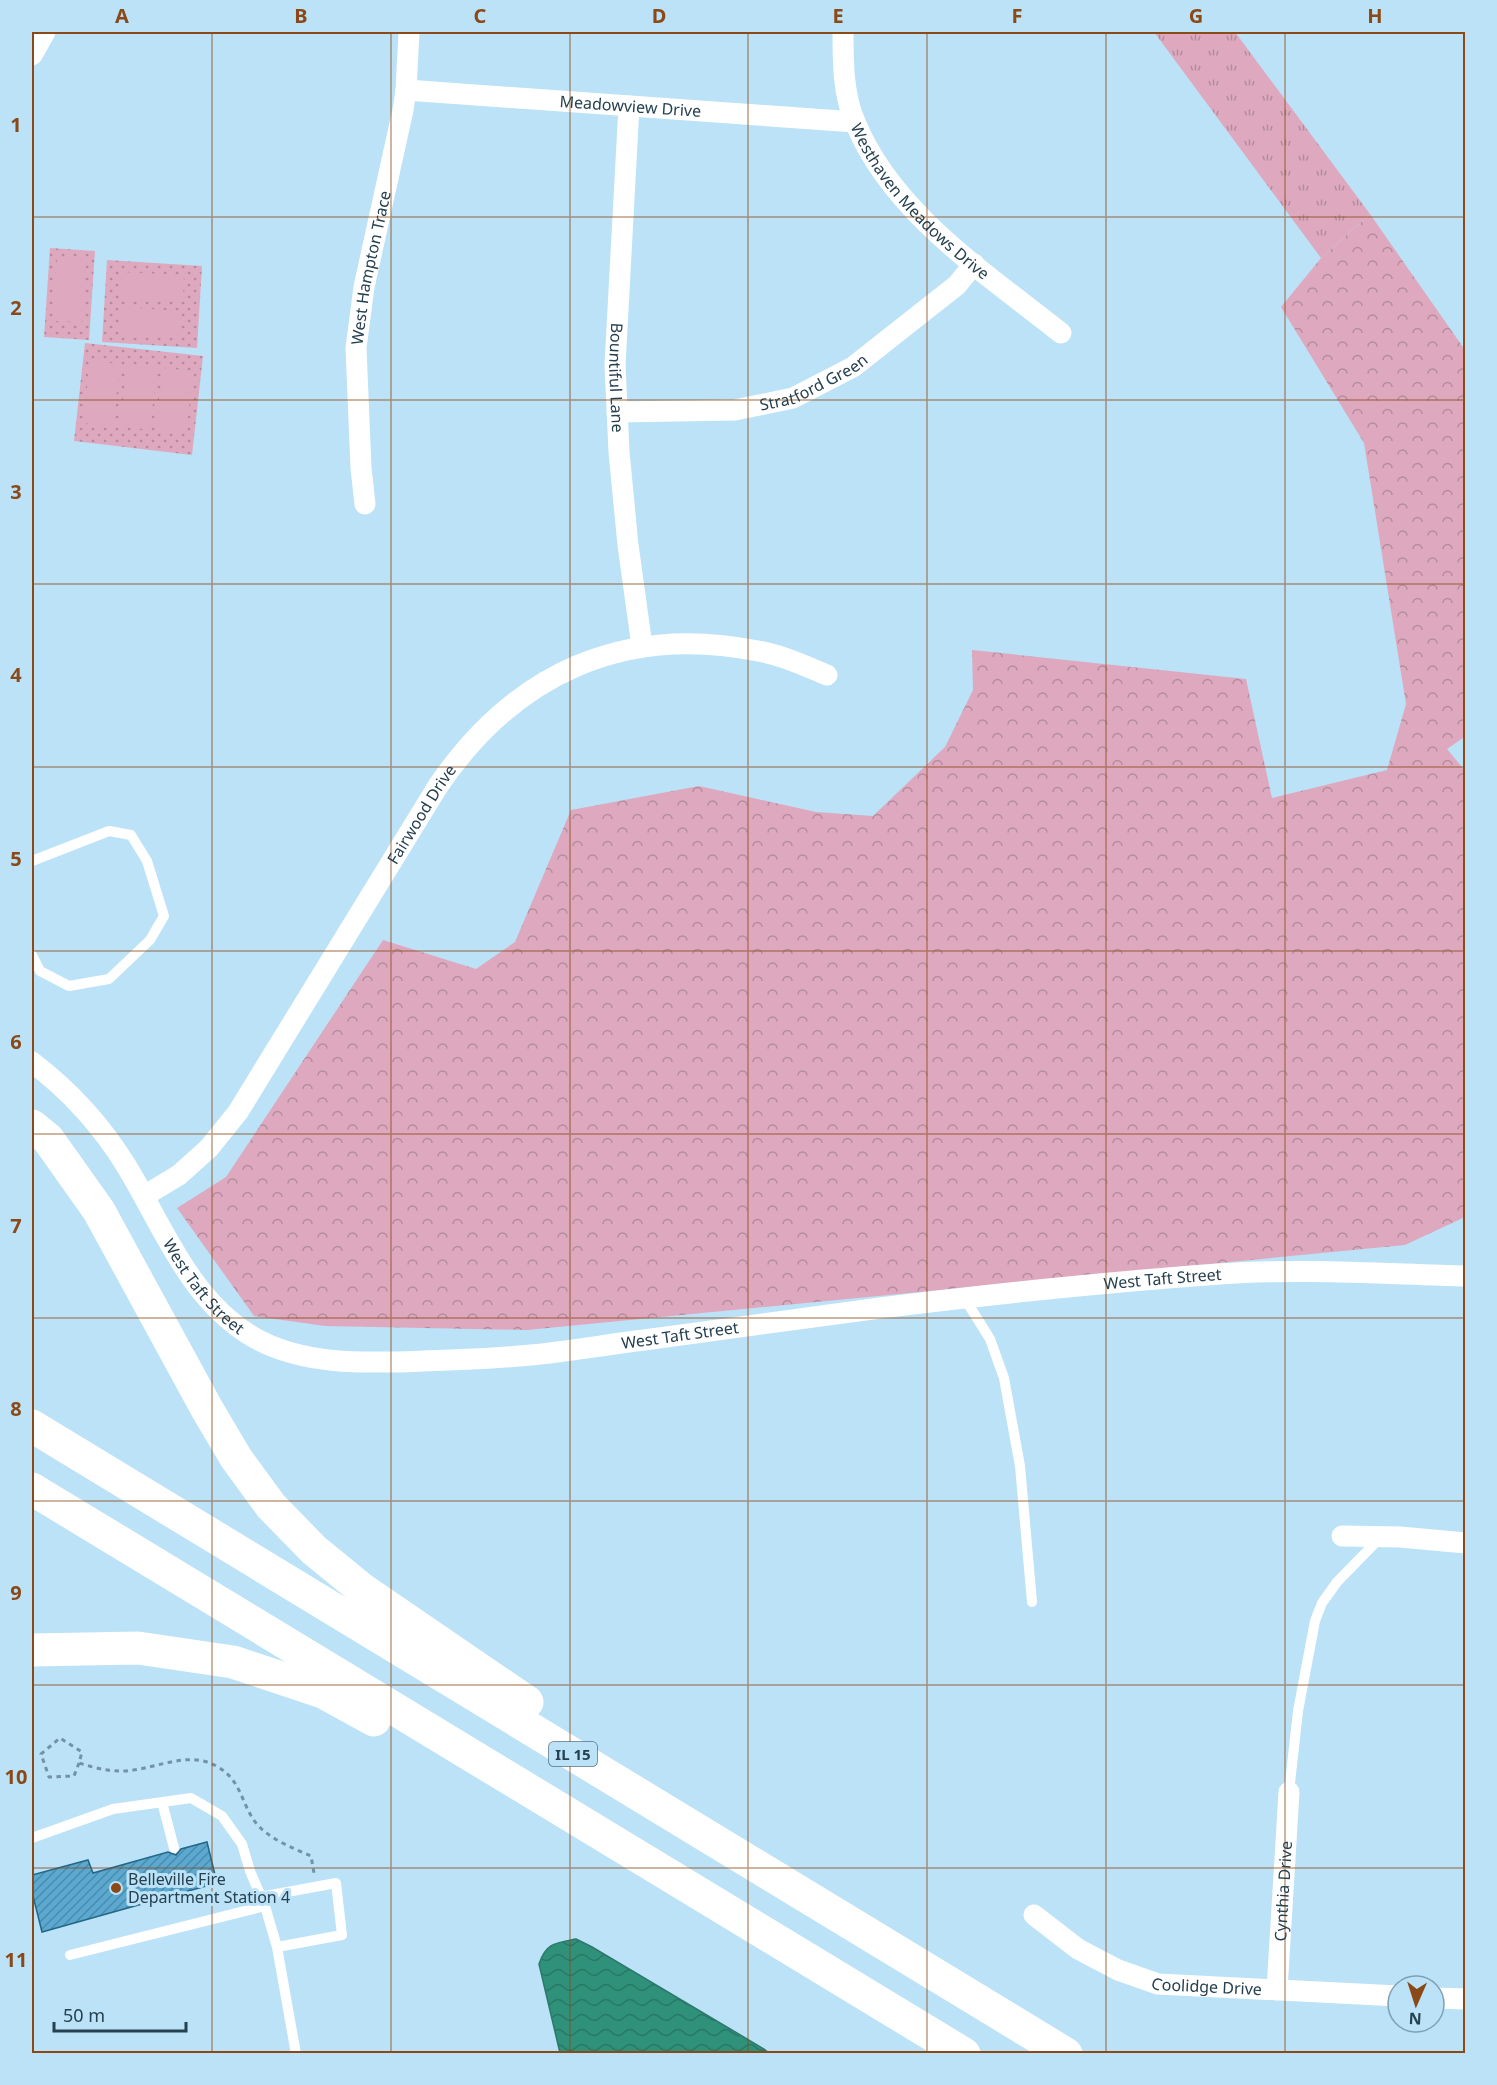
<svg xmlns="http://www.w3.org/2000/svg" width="1497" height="2085" viewBox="0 0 1497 2085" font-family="'Noto Sans',sans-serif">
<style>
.grass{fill:url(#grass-tufts)}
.forest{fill:url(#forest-crowns)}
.park{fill:url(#park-dots)}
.garden{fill:#dea9be}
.water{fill:url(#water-waves);stroke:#2c796c;stroke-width:1.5}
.building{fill:url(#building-hatch);stroke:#236787;stroke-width:1.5}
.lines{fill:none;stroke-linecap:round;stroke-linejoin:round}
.path{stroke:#7293a5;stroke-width:3;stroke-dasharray:4.5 4.5;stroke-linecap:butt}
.service{stroke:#fff;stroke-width:10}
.minor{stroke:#fff;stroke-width:21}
.motorway{stroke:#fff;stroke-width:33}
.grid{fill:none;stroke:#8a4916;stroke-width:1.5;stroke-opacity:0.55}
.poi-dot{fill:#8a4916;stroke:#bbe2f7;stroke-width:2}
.labels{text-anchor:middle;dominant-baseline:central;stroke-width:6;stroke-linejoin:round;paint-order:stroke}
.shield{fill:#bbe2f7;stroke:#527181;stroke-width:1.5}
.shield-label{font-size:15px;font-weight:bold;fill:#25404f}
.street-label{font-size:16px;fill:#25404f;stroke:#bbe2f7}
.poi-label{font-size:16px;fill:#25404f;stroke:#bbe2f7;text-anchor:start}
.neatline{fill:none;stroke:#8a4916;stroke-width:2}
.grid-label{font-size:20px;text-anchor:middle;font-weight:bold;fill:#8a4916}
</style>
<defs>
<pattern id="grass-tufts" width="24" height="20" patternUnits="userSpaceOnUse" patternTransform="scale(1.5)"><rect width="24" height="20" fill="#dea9be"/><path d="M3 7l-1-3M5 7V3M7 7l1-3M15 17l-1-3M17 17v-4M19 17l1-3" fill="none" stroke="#b48b9d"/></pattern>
<pattern id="forest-crowns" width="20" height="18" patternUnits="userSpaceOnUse" patternTransform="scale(1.5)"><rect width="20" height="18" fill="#dea9be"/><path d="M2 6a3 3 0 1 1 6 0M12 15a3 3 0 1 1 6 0" fill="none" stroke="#b48b9d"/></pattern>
<pattern id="park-dots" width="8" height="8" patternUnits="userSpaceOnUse" patternTransform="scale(1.5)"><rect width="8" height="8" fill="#dea9be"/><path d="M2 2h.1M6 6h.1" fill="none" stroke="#b48b9d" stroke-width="1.8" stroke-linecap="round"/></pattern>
<pattern id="water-waves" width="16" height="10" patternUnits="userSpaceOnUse" patternTransform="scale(1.5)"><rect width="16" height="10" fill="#2f9179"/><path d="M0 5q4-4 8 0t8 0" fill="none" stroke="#287866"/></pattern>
<pattern id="building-hatch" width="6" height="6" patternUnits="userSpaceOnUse" patternTransform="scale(1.5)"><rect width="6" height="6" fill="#5ba9d1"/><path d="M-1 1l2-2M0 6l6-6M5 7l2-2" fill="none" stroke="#4b8bac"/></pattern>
</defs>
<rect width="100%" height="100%" fill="#bbe2f7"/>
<path class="grass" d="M1154 32H1235L1370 214 1321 258Z"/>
<path class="forest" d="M1370 214 1465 350 1466 736 1447 749 1466 772 1465 1217 1405 1245 527 1330 325 1326 254 1316 177 1208 226 1177 383 940 476 969 515 942 571 810 699 786 816 812 873 816 945 747 973 690 972 650 1246 679 1272 798 1387 770 1406 704 1364 443 1281 307 1321 258Z"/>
<path class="park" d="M50 248 95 251 89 340 44 337Z
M107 260 202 266 197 348 102 342Z
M85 343 203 356 192 455 74 441Z"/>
<path class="garden" d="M57 259 86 260 82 322 53 321Z
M122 272 184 275 183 302 121 299Z
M120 307 182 311 181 338 119 335Z
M90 361 120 364 113 427 83 423Z
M127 364 157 367 150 430 120 426Z
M163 368 193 371 186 433 155 430Z"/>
<path class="water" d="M576 1939 592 1947 764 2049 769 2053H560L539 1964C546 1943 555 1943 576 1939Z"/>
<path class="building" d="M207 1842 217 1883 42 1932 32 1892V1875L88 1860 93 1873 168 1852 176 1855 181 1849Z"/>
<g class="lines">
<path class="path" d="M79 1763 74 1776 49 1777 41 1754 60 1738 82 1752 79 1763C92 1767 106 1771 119 1771 152 1772 187 1748 218 1767 242 1781 241 1804 256 1823 269 1839 293 1848 311 1856L314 1873"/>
<path class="service" d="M32 861 109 831 131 835 147 861 164 916 150 940 109 979 69 986 40 971 32 955
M965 1299 990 1339 1004 1378 1020 1466 1032 1602
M1289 1792 1298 1711 1315 1621 1322 1603 1337 1582 1381 1537
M162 1802 174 1848
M32 1838 113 1809 191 1798 222 1816 242 1844 250 1871 265 1906 70 1955
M260 1897 336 1883 342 1935 277 1947
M265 1906 277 1947 296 2054"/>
<g class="minor">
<path id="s1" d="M843 32C843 62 843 94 855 122 892 213 987 274 1061 333"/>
<path d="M32 55 45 32"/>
<path id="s2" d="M406 90 855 122"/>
<path id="s3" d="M629 106 615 365 619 452 628 545 642 646"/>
<path id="s4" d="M617 412 735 410 793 398 853 367 957 285 974 264"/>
<path id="s5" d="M365 504 361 468 356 348 364 287 403 110 406 90 409 32"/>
<path id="s6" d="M32 1062C70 1091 102 1126 127 1167 164 1228 189 1299 253 1337 303 1366 367 1363 423 1361 455 1360 487 1359 519 1356 560 1353 603 1345 644 1340 723 1329 802 1318 880 1308 993 1294 1107 1282 1220 1274 1301 1268 1384 1274 1466 1276"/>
<path id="s7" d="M144 1196 179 1175 209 1148 238 1112 438 786C515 673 624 624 758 651 782 655 805 666 827 675"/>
<path d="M1342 1536 1400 1537 1466 1543"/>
<path id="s8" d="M1034 1915 1078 1949 1118 1970 1158 1984 1398 1996"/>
<path id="s9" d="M1277 1990 1289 1792"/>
<path d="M1434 1998 1466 1999"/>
</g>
<path class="motorway" d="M32 1126 48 1139 99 1211 207 1409 236 1458 271 1506 314 1550 363 1590 527 1702
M32 1426 1066 2054
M32 1489 964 2054
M32 1650 138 1648 233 1662 323 1692 374 1720"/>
</g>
<path class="grid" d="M212 32V2054M391 32V2054M570 32V2054M748 32V2054M927 32V2054M1106 32V2054M1285 32V2054M32 217H1466M32 400H1466M32 584H1466M32 767H1466M32 951H1466M32 1134H1466M32 1318H1466M32 1501H1466M32 1685H1466M32 1868H1466"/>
<circle class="poi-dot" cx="116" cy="1888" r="6"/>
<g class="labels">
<rect class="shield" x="549" y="1742" width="48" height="24" rx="4.5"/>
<g class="shield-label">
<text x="573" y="1754">IL 15</text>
</g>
<g class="street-label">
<text stroke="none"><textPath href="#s2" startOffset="225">Meadowview Drive</textPath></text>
<text stroke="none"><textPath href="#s1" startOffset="195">Westhaven Meadows Drive</textPath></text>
<text stroke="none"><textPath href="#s5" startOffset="238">West Hampton Trace</textPath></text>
<text stroke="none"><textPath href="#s3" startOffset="272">Bountiful Lane</textPath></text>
<text stroke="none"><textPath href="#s4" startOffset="202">Stratford Green</textPath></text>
<text stroke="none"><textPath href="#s7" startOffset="477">Fairwood Drive</textPath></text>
<text stroke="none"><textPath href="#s6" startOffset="1275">West Taft Street</textPath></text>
<text stroke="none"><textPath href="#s6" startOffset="285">West Taft Street</textPath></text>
<text stroke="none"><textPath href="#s6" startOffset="789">West Taft Street</textPath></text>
<text stroke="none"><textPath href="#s9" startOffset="99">Cynthia Drive</textPath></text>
<text stroke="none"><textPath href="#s8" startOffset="192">Coolidge Drive</textPath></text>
</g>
<g class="poi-label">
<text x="128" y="1879">Belleville Fire<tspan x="128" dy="18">Department Station 4</tspan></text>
</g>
</g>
<rect width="1497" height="2085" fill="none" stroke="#bbe2f7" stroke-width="66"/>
<g transform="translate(1416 2004) rotate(183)"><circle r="28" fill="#bbe2f7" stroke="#7fa1b4" stroke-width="1.5"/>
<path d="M0-4.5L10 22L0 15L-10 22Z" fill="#8a4916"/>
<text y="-9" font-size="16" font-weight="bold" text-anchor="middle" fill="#25404f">N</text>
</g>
<path d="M54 2022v9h132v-9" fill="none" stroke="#25404f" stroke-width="3"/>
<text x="63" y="2022" font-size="18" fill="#25404f" stroke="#bbe2f7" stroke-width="4.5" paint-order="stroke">50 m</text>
<rect x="33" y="33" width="1431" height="2019" class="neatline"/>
<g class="grid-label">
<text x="122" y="23">A</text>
<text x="301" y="23">B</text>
<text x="480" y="23">C</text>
<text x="659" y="23">D</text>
<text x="838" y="23">E</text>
<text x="1017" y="23">F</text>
<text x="1196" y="23">G</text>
<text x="1375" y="23">H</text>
<text x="16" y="132">1</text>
<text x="16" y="315">2</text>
<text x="16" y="499">3</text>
<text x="16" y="682">4</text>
<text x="16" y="866">5</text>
<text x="16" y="1049">6</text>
<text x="16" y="1233">7</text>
<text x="16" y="1416">8</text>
<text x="16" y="1600">9</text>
<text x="16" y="1784">10</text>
<text x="16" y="1967">11</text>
</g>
</svg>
